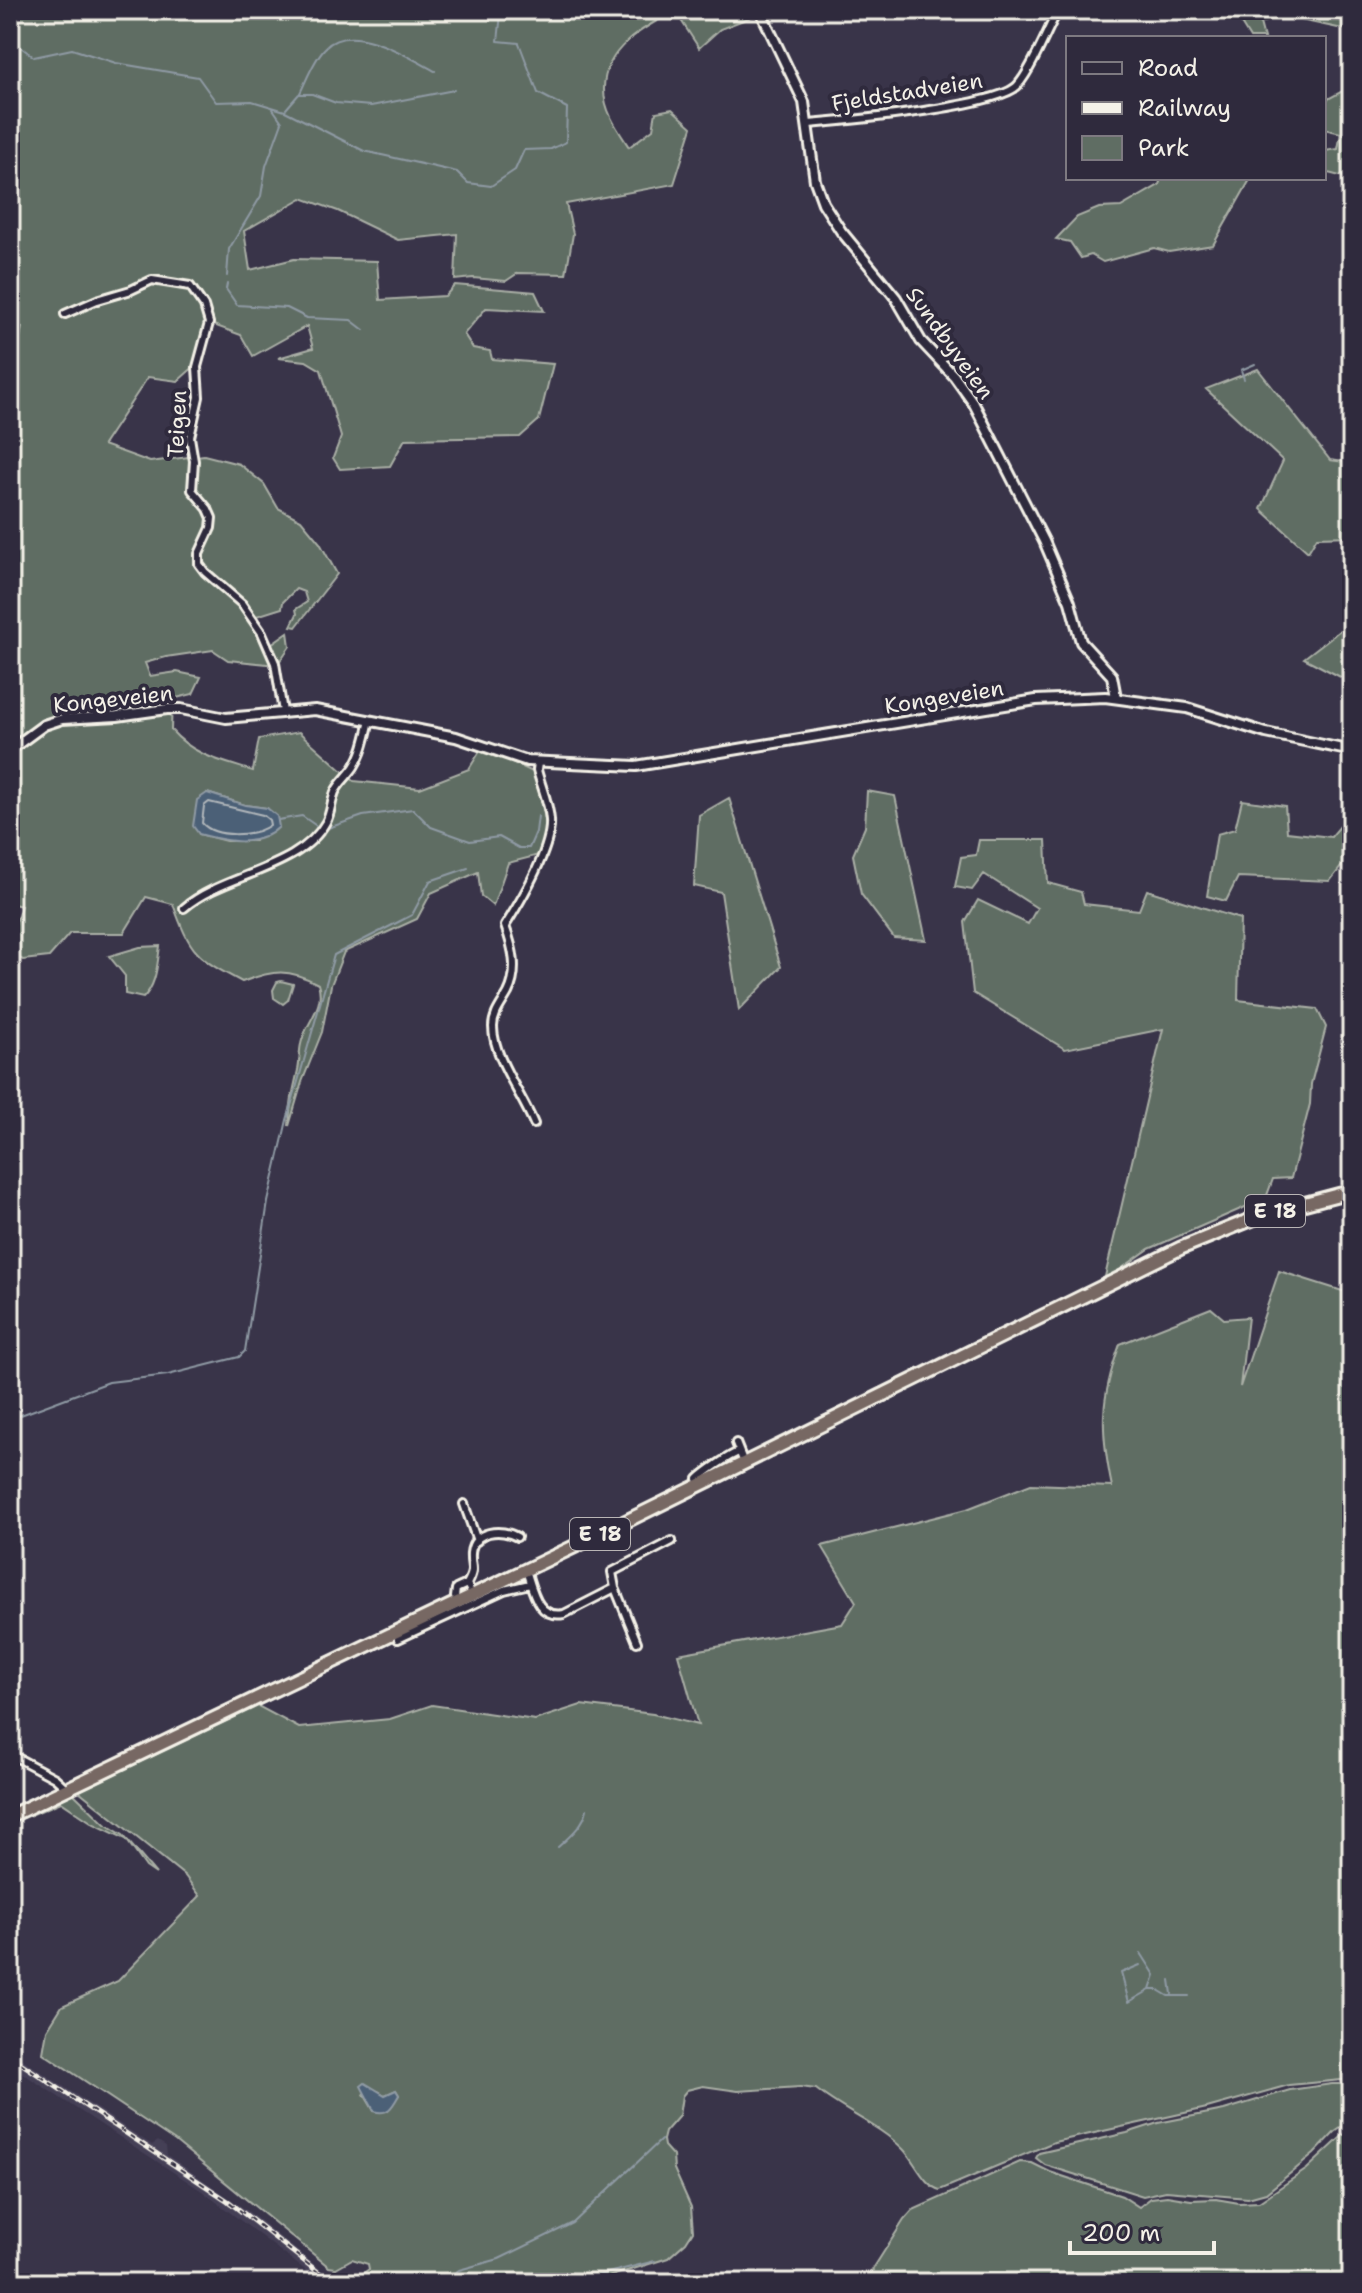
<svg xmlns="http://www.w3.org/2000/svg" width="1362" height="2293" viewBox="0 0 1362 2293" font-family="'Shantell Sans',sans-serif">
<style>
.built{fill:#453f57}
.green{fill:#5f6d63;stroke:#aaafa6;stroke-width:2;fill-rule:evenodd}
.water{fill:#4c6077;stroke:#8f9aa4;stroke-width:2}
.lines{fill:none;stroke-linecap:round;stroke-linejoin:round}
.shore{stroke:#b1b7bb;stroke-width:2}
.stream{stroke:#8f9aa4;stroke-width:2}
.street-casing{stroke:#f4f1e8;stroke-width:12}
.secondary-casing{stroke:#f4f1e8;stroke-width:14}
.highway-casing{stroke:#f4f1e8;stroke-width:17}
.street{stroke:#2f2a3d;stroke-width:6}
.secondary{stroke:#2f2a3d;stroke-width:8}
.highway{stroke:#776864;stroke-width:11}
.rail-casing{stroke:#f4f1e8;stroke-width:5}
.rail{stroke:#2f2a3d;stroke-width:2;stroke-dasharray:6;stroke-linecap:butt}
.labels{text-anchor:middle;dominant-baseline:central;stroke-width:8;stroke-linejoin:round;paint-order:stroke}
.shield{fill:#2f2a3d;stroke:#b9b5b5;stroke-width:2}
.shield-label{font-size:20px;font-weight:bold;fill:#f4f1e8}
.street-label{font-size:22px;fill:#f4f1e8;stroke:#2f2a3d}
</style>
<rect width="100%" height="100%" fill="#393449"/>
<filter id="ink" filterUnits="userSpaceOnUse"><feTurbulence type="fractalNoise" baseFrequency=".0125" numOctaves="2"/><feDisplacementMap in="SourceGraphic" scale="16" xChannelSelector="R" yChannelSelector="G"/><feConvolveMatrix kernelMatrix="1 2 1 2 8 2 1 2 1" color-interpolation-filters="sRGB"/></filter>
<g filter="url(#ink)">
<path class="built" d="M10 2051 152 2145 158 2141 166 2146 167 2155 249 2212 337 2283H322L202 2191 10 2065Z"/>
<path class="green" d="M10 10H759L754 16 720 29 699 48 675 11C644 27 603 49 604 90 604 111 618 130 629 147L653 129 656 112 672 109 692 127 674 184 566 204 573 234 566 274 518 273 506 281 473 278 455 280 457 234 398 240 338 211 302 198 244 231 250 270 294 259 377 261 380 300 445 296 455 285 535 292 544 311 486 308 464 334 473 348 490 351 492 359 553 364 539 420 520 437 405 439 390 466 340 469 333 458 341 437 321 370 306 361 278 358 313 348 307 326 253 356 241 335 211 324 197 364 178 381 148 377 103 445 150 462 204 455 239 464 264 484 278 508 301 520 320 543 337 574 296 627 291 626 297 614 296 609 307 602 304 592 296 589 283 602 282 608 250 618 268 646 288 632 290 646 277 665 228 660 213 650 166 657 145 663 150 676 177 672 201 677 193 694 172 699 171 730C194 756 221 761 253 771L259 739 299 732 354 781 420 788 469 769 482 748 535 773 547 828 539 855 508 863 493 906 481 896 478 872 431 893 417 919 344 952 331 985 322 1032 302 1082 289 1126C290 1103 293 1092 298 1070 300 1061 299 1052 301 1044 305 1023 326 1007 318 984 289 968 273 970 242 982 196 958 190 952 173 904L146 897 124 933H70L49 957 23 960 10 954V942L21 906 10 903V350L19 343 22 327 10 320ZM207 793 245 805 267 808 255 841H226L199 834Z
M1239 10H1352V31L1282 16 1260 23 1264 38H1250L1234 12Z
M1352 86V179L1324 172V151L1338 149 1341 133 1324 129V101Z
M1161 178H1251L1213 245 1169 252 1154 248 1103 262 1091 255 1081 258 1070 242 1056 239 1077 217 1099 208 1121 207 1159 185Z
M1258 369 1330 460 1352 463V536L1317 537 1308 552 1261 509 1283 461 1206 389Z
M1352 621V683L1304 658Z
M867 791 895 796 926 940 894 938 861 894 853 855 865 827Z
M729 798 781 967 739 1010 721 892 694 886 699 815Z
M1242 800 1285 806 1287 832 1331 837 1352 812V864L1345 862 1330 881 1238 877 1226 901 1207 896 1217 834 1235 829Z
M979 840H1046L1048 883 1081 892 1084 904 1139 910 1147 890 1240 919 1238 1000 1317 1009 1326 1027 1311 1084 1310 1104 1291 1178 1273 1179 1266 1198 1149 1249 1104 1281 1163 1029 1065 1049 973 993 965 922 978 900 1028 924 1037 908 984 874 972 890 955 887 961 857 976 855Z
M160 946C157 965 157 984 143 998L125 994V976L109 956 140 947Z
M281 981 293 984 288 1000 283 1004 274 998 273 990 277 982Z
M1279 1271 1352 1294V2079L1289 2085 1207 2108 1054 2142 940 2190C924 2186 915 2161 903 2149 879 2125 843 2111 816 2089L800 2087 738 2091 703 2086 687 2090 682 2096 679 2116 665 2132 663 2140 664 2146 673 2156 674 2169 691 2207 693 2231 686 2242 668 2258 589 2283H356L357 2278 369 2269 368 2264 352 2259 336 2268 329 2267 175 2141 43 2053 47 2030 62 2006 118 1981 200 1896 185 1876 79 1791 258 1706 299 1728 390 1719 432 1705 535 1720 581 1705 653 1714 698 1725 678 1654 842 1624 856 1602 822 1546 967 1509 1031 1484 1112 1487C1100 1429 1100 1400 1120 1344L1211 1308 1224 1319 1248 1317 1240 1387ZM396 2090 399 2095 387 2111H374L364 2094 378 2091 385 2095Z
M72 1792 105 1824 123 1835 156 1874 146 1867 126 1839 94 1824 61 1802 10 1824V1820Z
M1332 2084H1352V2120L1335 2132 1314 2154 1266 2193 1248 2198 1166 2191 1143 2196 1045 2165 1036 2158 1039 2153 1127 2133 1158 2123 1224 2110 1290 2090Z
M1352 2127V2283H864L904 2220 913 2210 1020 2162 1032 2163 1050 2172 1122 2196 1139 2207 1151 2198 1167 2196 1191 2200 1216 2199 1239 2203 1259 2202 1307 2169Z"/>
<path class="water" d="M207 793 245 805 267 808 277 816 279 827C257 849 226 841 199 834L193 826 197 800Z
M365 2083 385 2095 396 2090 399 2095C393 2106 388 2116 374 2111L361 2086Z"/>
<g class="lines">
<path class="shore" d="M209 802 263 815 269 820 270 825C254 837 215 838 202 823L204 806Z"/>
<path class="stream" d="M10 39 34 57 72 49 116 63 198 77 216 102 252 101 285 111 364 151 457 172 468 183 491 186 515 170 524 150 551 149 566 142 567 108 538 93 519 43 498 41 501 14 497 10
M300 93C307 79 314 59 325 48 351 20 409 57 435 71
M286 109 299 94H312L336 103 371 106 454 90
M227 276 229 249 261 196 266 166 282 122 273 109
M227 284 226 289 237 305 287 308 307 318 351 320 364 330
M1244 379 1241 370 1255 364
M278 820 302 816 318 827
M328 828 363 816 413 809 431 827 470 841 499 837 519 848H529L536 832 538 816
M10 1419 109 1382 168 1375 239 1357 245 1351 268 1202 287 1120 334 955 412 915 430 881 468 868
M558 1847C570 1836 584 1825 587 1809
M1141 1953 1155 1975 1150 1990
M1140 1965 1121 1973 1129 2002 1150 1990H1158L1168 1996H1189
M1170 1980 1172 1994
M439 2283 459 2270 499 2259 573 2223 661 2140
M580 2283 592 2277 655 2261"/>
<g class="street-casing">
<path id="street" d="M809 124C844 121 999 107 1018 85 1032 69 1047 31 1058 10
M65 314 97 300 131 290 152 280 190 286 204 306 209 323 197 367 199 397 190 437 194 461 192 490 208 509 212 518 211 528 199 554V564L205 572 242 604 262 633 275 663 283 712
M184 908C223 874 300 870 326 822 331 813 331 802 335 792 339 783 348 776 354 767 363 753 366 737 370 720
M534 1124C523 1096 493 1057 493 1027 493 1014 502 1004 508 993 519 971 513 948 505 926 520 902 552 848 550 820 549 803 541 786 537 770L538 763
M736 1443 744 1463
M701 1484 698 1479C704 1473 731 1454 739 1452
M464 1504 477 1541
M526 1570C533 1591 537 1619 564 1614L615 1588
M473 1596 467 1584C476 1568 470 1568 471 1553 473 1530 502 1528 517 1537
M455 1597 456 1589 467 1584
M398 1639 504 1590 530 1584
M637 1642 615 1588 612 1572 672 1541
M10 1754 55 1778 67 1789"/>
</g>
<g class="secondary-casing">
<path id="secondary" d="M760 10 804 102 815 181 823 203 841 231 896 298 921 341 954 376 974 404 1044 541 1070 602 1081 642 1112 676 1116 697
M10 750 44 725 62 719 117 716 167 709H181L226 718 315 710 456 737 527 761 636 766 1036 700 1105 697 1187 708 1266 733 1352 751"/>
</g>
<g class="highway-casing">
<path id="highway" d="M10 1816 584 1542 1181 1248 1265 1214 1352 1191"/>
</g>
<use href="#street" class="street"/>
<use href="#secondary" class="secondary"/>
<use href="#highway" class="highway"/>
<g class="rail-casing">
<path id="rail" d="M10 2056 228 2201 332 2283"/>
</g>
<use href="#rail" class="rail"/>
</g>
</g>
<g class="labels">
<g class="shield">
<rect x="1245" y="1195" width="60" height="32" rx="6"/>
<rect x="570" y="1518" width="60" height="32" rx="6"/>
</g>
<g class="shield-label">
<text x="1275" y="1211">E 18</text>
<text x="600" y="1534">E 18</text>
</g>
<g class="street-label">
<text transform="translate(907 92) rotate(-9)">Fjeldstadveien</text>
<text transform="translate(950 343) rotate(54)">Sundbyveien</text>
<text transform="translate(177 424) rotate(-87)">Teigen</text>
<text transform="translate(944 697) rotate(-9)">Kongeveien</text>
<text transform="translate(113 699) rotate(-6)">Kongeveien</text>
</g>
</g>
<rect width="1362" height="2293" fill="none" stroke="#2f2a3d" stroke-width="40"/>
<rect x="20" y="20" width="1322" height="2253" fill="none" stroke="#f4f1e8" stroke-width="3" filter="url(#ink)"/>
<rect x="1066" y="36" width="260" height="144" fill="#2f2a3d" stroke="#7e7a81" stroke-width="2"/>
<rect x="1082" y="62" width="40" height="12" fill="#2f2a3d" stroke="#7e7a81" stroke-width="2"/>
<text x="1138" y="76" font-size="24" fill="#f4f1e8">Road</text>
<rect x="1082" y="102" width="40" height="12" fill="#f4f1e8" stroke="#7e7a81" stroke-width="2"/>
<text x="1138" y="116" font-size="24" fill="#f4f1e8">Railway</text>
<rect x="1082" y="136" width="40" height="24" fill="#5f6d63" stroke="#7e7a81" stroke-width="2"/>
<text x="1138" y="156" font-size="24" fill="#f4f1e8">Park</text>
<path d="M1070 2241v12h144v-12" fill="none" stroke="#f4f1e8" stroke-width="4"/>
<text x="1082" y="2241" font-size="24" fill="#f4f1e8" stroke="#2f2a3d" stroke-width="6" paint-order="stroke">200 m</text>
</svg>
